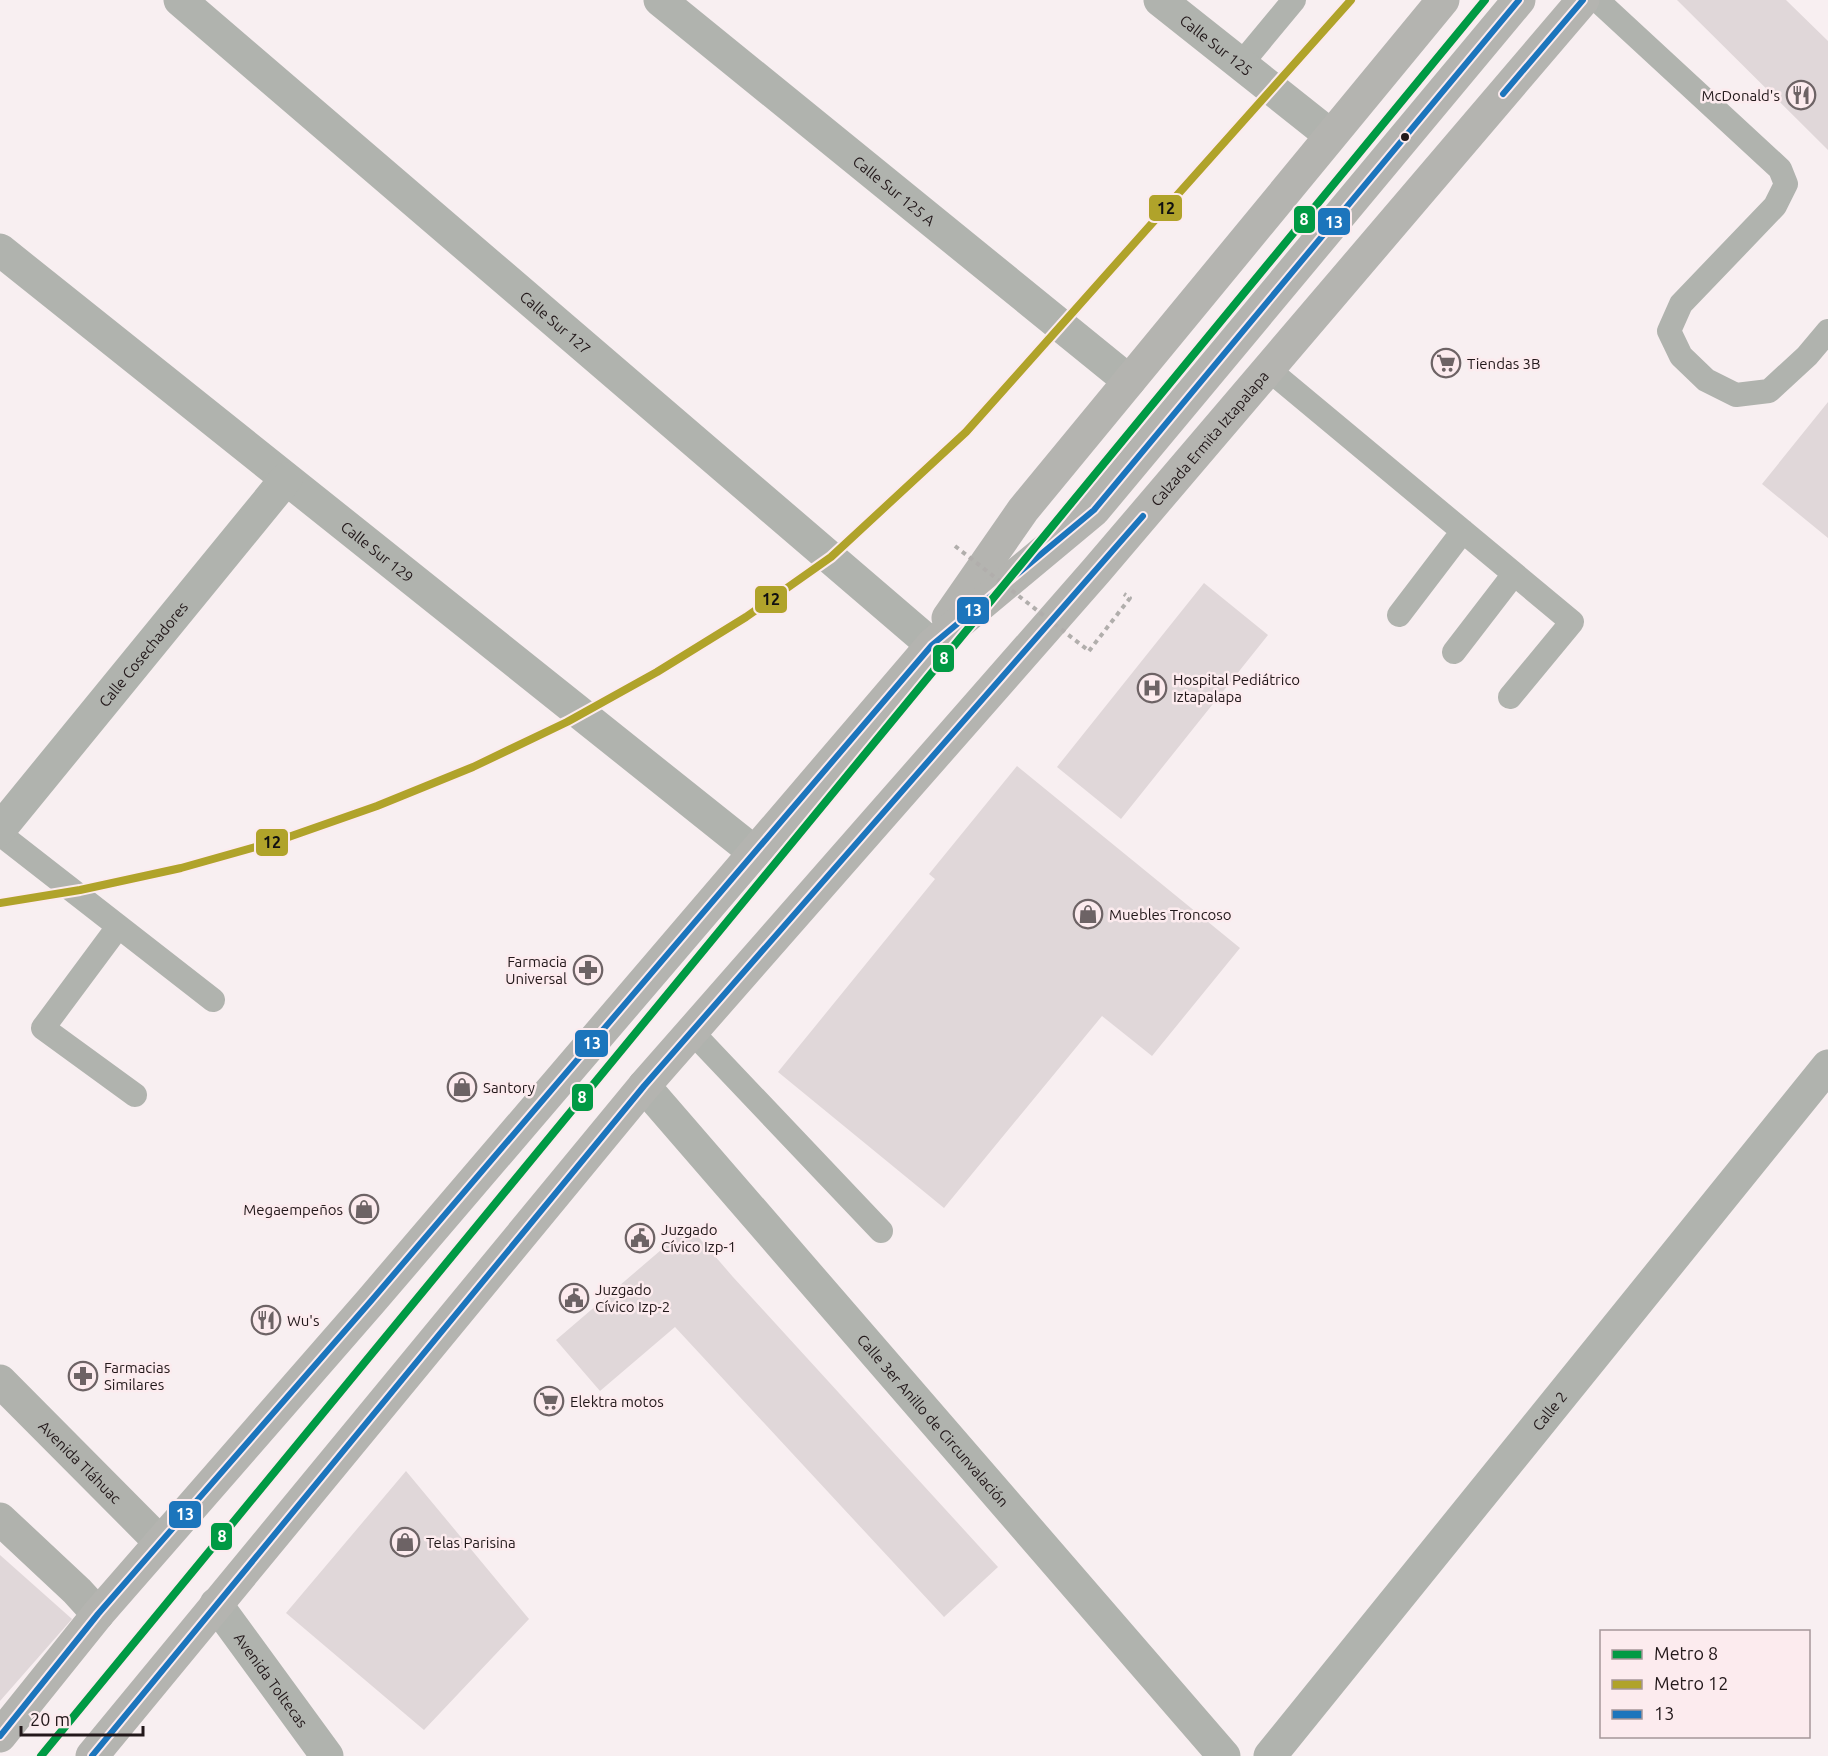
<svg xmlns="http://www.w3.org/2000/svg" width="1828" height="1756" viewBox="0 0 1828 1756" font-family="Ubuntu,sans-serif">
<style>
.building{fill:#e0d7d9}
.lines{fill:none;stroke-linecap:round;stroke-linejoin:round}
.path{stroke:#b1aeac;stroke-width:4;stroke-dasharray:4.5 4.5;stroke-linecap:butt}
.service{stroke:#b0b3ae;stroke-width:24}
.minor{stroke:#b0b3ae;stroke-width:33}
.tertiary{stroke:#b0b3ae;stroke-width:33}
.secondary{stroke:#b0b2ad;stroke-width:33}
.primary{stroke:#b4b4b0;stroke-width:33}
.path-bridge{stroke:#b1aeac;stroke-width:4;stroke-dasharray:4.5 4.5;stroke-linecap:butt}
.bus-1-casing{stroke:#fcebee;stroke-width:10}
.bus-1{stroke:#1c75bc;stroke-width:6}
.metro-1-casing{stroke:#fcebee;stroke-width:12}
.metro-2-casing{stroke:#fcebee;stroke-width:12}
.metro-1{stroke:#009a44;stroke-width:8}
.metro-2{stroke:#b0a32a;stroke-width:8}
.bus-dot{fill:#22181a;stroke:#fcebee;stroke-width:2}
.labels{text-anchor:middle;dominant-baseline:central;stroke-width:5;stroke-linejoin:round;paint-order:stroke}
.street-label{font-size:15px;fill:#22181a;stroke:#fcebee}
.poi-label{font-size:15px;fill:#22181a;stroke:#fcebee;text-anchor:start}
.line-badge{stroke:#fcebee;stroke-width:2}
.badge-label{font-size:16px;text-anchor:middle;font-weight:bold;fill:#fff}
.pale-badge-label{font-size:16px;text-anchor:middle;font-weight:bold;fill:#111}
</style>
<rect width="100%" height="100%" fill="#f8eff1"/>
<path class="building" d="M1677 0H1786L1828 41V150Z
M1828 402V538L1762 484Z
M1204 583 1268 635 1121 819 1057 767Z
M1017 766 1240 948 1152 1056 1102 1016 944 1208 778 1072 935 879 929 874Z
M689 1226 733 1277 998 1567 944 1617 675 1327 600 1391 556 1340Z
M406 1471 529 1619 424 1730 286 1613Z
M0 1555 72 1619 0 1701Z"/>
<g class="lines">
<path class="path" d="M1089 651 1130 598 1124 594"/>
<path class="service" d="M1597 0 1780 169 1786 184 1775 206 1681 304 1669 331 1681 356 1706 380 1736 395 1769 391 1807 356 1828 331
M1241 64 1294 0
M1268 369 1572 622 1510 697
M1399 615 1463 531
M1454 652 1514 574
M0 834 213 1000
M118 927 43 1028 135 1095
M692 1032 881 1231"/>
<g class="minor">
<path id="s1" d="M180 0 932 645"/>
<path id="s2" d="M660 0 1129 381"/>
<path id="s3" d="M1160 0 1330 135"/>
<path id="s4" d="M0 250 754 852"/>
<path id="s5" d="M0 829 286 479"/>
<path id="s6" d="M644 1086 1224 1756"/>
<path id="s7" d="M1270 1756 1828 1066"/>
</g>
<path class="tertiary" id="s8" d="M216 1604 327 1756"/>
<g class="secondary">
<path id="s9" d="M0 1381 160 1542"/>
<path d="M0 1519 77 1591 98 1614"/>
</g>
<g class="primary">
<path d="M948 618 1023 510 1443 0"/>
<path d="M0 1736 98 1614 371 1301 932 645 1094 510 1519 0"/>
<path id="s10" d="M92 1756 644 1086 1096 571 1583 0"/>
</g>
<path class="path-bridge" d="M955 546 1089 651"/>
<g class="bus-1-casing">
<path id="bus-1" d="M1503 94 1583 0
M0 1736 98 1614 371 1301 932 645 1094 510 1519 0
M92 1756 644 1086 1143 516"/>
</g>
<use href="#bus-1" class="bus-1"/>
<g class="metro-1-casing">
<path id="metro-1" d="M41 1756 1485 0"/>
</g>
<g class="metro-2-casing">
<path id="metro-2" d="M0 903 80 890 181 868 280 840 377 806 473 767 567 722 657 672 746 617 831 557 966 432 1351 0"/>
</g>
<use href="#metro-1" class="metro-1"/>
<use href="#metro-2" class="metro-2"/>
</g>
<defs>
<g id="restaurant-ring" transform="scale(1.5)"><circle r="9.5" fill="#fcebee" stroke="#6d6365" stroke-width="1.5"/><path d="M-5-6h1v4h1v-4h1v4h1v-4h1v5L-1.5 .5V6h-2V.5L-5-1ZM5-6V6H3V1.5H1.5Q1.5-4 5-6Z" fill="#6d6365"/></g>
<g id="supermarket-ring" transform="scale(1.5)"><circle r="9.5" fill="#fcebee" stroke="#6d6365" stroke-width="1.5"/><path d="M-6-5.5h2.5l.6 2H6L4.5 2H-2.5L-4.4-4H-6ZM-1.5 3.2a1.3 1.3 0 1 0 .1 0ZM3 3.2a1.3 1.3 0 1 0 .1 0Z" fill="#6d6365"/></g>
<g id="hospital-ring" transform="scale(1.5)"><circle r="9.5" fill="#fcebee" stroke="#6d6365" stroke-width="1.5"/><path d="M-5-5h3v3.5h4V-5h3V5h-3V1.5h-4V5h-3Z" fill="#6d6365"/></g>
<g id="shop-ring" transform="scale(1.5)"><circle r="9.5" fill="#fcebee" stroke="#6d6365" stroke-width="1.5"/><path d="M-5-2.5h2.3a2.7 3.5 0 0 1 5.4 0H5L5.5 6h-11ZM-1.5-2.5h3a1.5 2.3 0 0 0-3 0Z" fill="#6d6365"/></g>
<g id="pharmacy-ring" transform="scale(1.5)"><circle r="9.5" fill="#fcebee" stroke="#6d6365" stroke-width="1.5"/><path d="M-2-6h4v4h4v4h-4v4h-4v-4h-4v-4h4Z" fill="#6d6365"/></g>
<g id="civic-ring" transform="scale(1.5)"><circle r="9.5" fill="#fcebee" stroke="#6d6365" stroke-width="1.5"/><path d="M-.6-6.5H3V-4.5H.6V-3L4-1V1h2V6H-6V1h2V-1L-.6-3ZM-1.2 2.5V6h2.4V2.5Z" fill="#6d6365"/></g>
</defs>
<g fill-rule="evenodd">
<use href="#restaurant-ring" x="1801" y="95"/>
<use href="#supermarket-ring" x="1446" y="363"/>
<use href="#hospital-ring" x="1152" y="688"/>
<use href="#shop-ring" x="1088" y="914"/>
<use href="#pharmacy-ring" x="588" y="970"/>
<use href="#shop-ring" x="462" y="1087"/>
<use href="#shop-ring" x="364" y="1209"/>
<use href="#civic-ring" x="640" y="1238"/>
<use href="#civic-ring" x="574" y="1298"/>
<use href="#restaurant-ring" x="266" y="1320"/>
<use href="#pharmacy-ring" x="83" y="1376"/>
<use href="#supermarket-ring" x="549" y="1401"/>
<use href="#shop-ring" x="405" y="1542"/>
</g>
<circle class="bus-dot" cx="1405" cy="137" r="5"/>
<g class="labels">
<g class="street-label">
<text stroke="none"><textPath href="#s3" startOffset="72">Calle Sur 125</textPath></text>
<text stroke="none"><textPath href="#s2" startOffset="302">Calle Sur 125 A</textPath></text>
<text stroke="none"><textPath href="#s1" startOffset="495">Calle Sur 127</textPath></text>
<text stroke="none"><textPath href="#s10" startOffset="1728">Calzada Ermita Iztapalapa</textPath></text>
<text stroke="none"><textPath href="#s4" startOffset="483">Calle Sur 129</textPath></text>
<text stroke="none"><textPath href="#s5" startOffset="226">Calle Cosechadores</textPath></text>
<text stroke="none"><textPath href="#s7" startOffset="444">Calle 2</textPath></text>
<text stroke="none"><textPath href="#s6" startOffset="442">Calle 3er Anillo de Circunvalación</textPath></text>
<text stroke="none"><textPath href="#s9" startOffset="114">Avenida Tláhuac</textPath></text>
<text stroke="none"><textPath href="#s8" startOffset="94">Avenida Toltecas</textPath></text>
</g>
<g class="poi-label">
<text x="1780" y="95" text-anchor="end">McDonald's</text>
<text x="1467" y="363">Tiendas 3B</text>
<text x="1173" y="679">Hospital Pediátrico<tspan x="1173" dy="17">Iztapalapa</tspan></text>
<text x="1109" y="914">Muebles Troncoso</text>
<text x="567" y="961" text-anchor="end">Farmacia<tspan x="567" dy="17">Universal</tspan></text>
<text x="483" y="1087">Santory</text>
<text x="343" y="1209" text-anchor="end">Megaempeños</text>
<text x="661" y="1229">Juzgado<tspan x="661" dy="17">Cívico Izp-1</tspan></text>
<text x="595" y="1289">Juzgado<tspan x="595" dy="17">Cívico Izp-2</tspan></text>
<text x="287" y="1320">Wu's</text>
<text x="104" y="1367">Farmacias<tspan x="104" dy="17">Similares</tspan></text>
<text x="570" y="1401">Elektra motos</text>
<text x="426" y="1542">Telas Parisina</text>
</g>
</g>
<g class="line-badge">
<rect x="1148" y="194" width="35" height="28" rx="6" fill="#b0a32a"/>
<rect x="1293" y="205" width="23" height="29" rx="6" fill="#009a44"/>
<rect x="1317" y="207" width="34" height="29" rx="6" fill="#1c75bc"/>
<rect x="754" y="585" width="34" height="29" rx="6" fill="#b0a32a"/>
<rect x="956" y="596" width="34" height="29" rx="6" fill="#1c75bc"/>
<rect x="932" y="644" width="23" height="29" rx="6" fill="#009a44"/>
<rect x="255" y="828" width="34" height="29" rx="6" fill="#b0a32a"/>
<rect x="574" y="1029" width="35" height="29" rx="6" fill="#1c75bc"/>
<rect x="571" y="1083" width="23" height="29" rx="6" fill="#009a44"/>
<rect x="168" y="1500" width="34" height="29" rx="6" fill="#1c75bc"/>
<rect x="210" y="1522" width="23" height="29" rx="6" fill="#009a44"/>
</g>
<g class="badge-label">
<text x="1304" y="225">8</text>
<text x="1334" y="228">13</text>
<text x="973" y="616">13</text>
<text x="944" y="664">8</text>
<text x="592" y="1049">13</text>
<text x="582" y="1103">8</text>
<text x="185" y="1520">13</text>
<text x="222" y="1542">8</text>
</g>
<g class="pale-badge-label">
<text x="1166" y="214">12</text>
<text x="771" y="605">12</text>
<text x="272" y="848">12</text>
</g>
<rect x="1600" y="1630" width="210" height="108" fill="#fcebee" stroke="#a59799" stroke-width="1.5"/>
<rect x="1612" y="1650" width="30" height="9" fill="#009a44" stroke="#a59799" stroke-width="1.5"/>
<text x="1654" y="1660" font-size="18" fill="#22181a">Metro 8</text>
<rect x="1612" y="1680" width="30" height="9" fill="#b0a32a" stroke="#a59799" stroke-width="1.5"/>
<text x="1654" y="1690" font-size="18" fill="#22181a">Metro 12</text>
<rect x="1612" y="1710" width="30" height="9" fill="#1c75bc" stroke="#a59799" stroke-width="1.5"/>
<text x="1654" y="1720" font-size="18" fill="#22181a">13</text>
<path d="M21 1726v9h122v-9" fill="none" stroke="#22181a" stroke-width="3"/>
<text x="30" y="1726" font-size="18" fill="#22181a" stroke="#fcebee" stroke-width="4.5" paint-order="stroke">20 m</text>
</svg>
